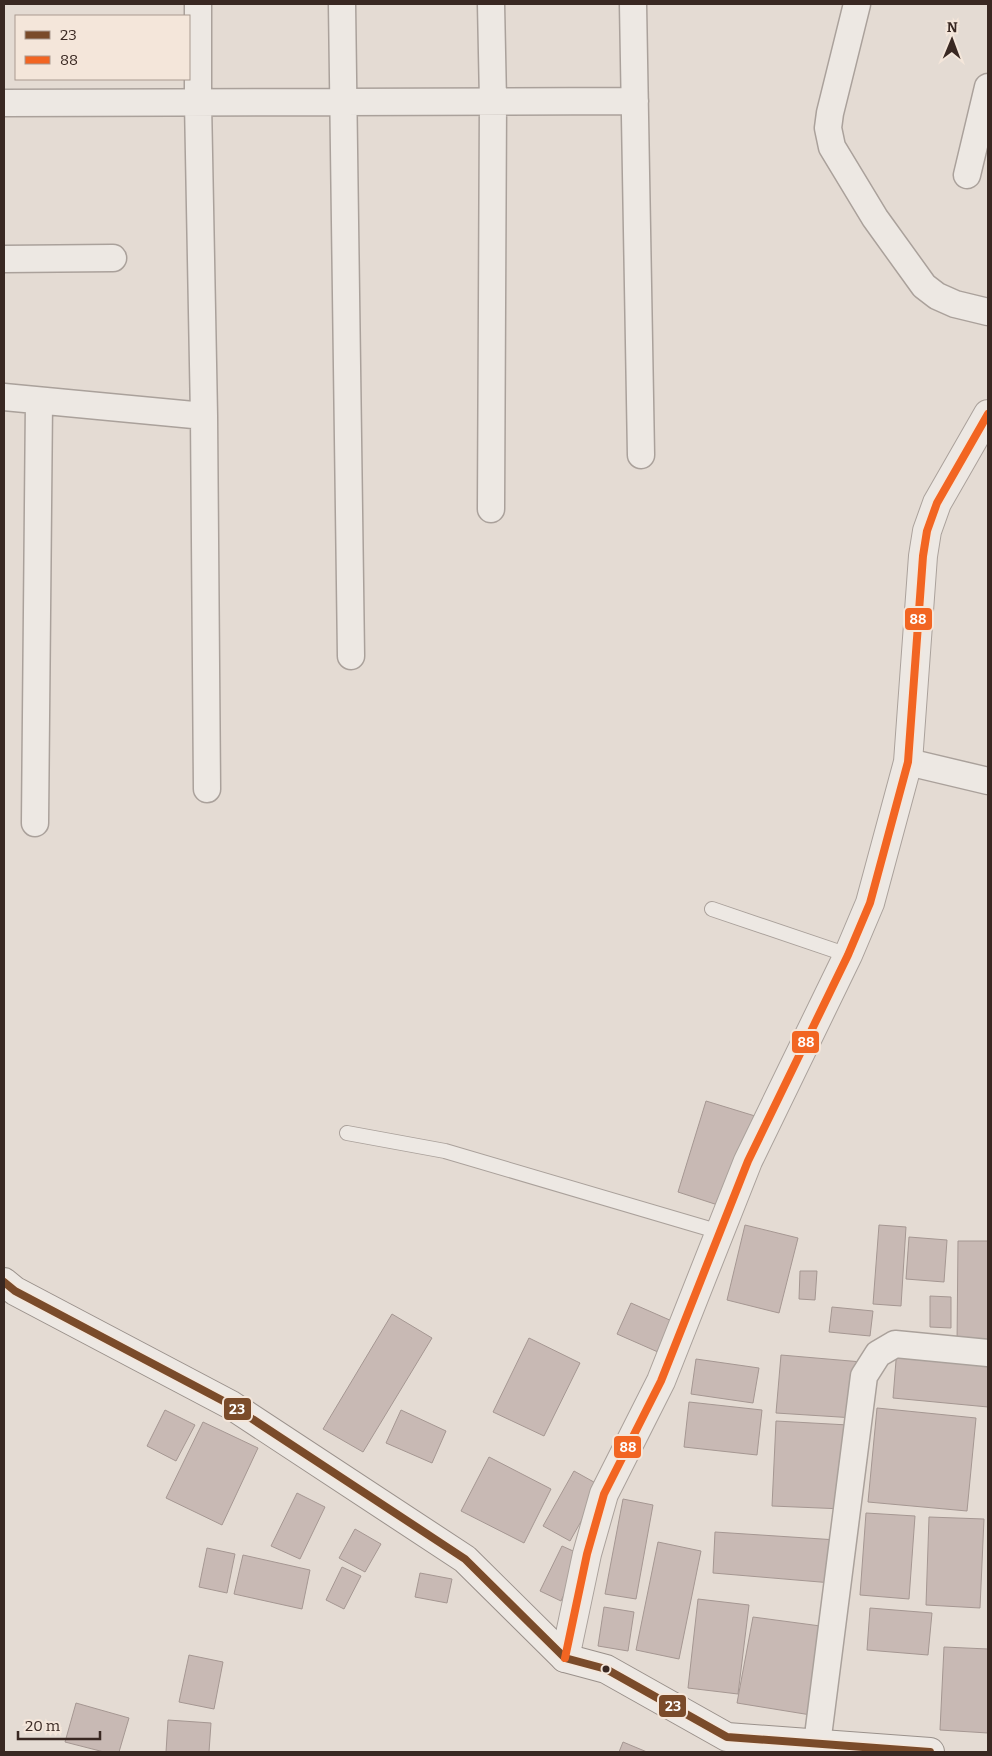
<svg xmlns="http://www.w3.org/2000/svg" width="992" height="1756" viewBox="0 0 992 1756" font-family="Bitter,serif">
<style>
.building{fill:#c8b9b4;stroke:#a59792}
.lines{fill:none;stroke-linecap:round;stroke-linejoin:round}
.service-casing{stroke:#aaa19b;stroke-width:16}
.minor-casing{stroke:#aaa19b;stroke-width:29}
.tertiary-casing{stroke:#aaa19b;stroke-width:30}
.secondary-casing{stroke:#9a918b;stroke-width:30}
.service{stroke:#ede8e3;stroke-width:14}
.minor{stroke:#ede8e3;stroke-width:26}
.tertiary{stroke:#ede8e3;stroke-width:28}
.secondary{stroke:#ede8e3;stroke-width:28}
.bus-1-casing{stroke:#f4e6da;stroke-width:11}
.bus-2-casing{stroke:#f4e6da;stroke-width:11}
.bus-1{stroke:#7a4b2a;stroke-width:8}
.bus-2{stroke:#f26522;stroke-width:8}
.bus-dot{fill:#392822;stroke:#f4e6da;stroke-width:2}
.line-badge{stroke:#f4e6da;stroke-width:2}
.badge-label{font-size:14px;text-anchor:middle;font-weight:bold;fill:#fff}
</style>
<rect width="100%" height="100%" fill="#e4dbd3"/>
<path class="building" d="M706 1101 755 1116 727 1208 678 1192Z
M745 1225 798 1238 779 1313 727 1300Z
M879 1225 906 1227 901 1306 873 1304Z
M909 1237 947 1240 944 1282 906 1279Z
M958 1241H988V1346L957 1345Z
M800 1271H817L815 1300 799 1299Z
M930 1296 951 1297V1328L930 1327Z
M631 1303 681 1325 667 1356 617 1334Z
M832 1307 873 1311 870 1336 829 1332Z
M392 1314 432 1338 363 1452 323 1429Z
M529 1338 580 1363 544 1436 493 1412Z
M897 1348 988 1356V1407L893 1398Z
M781 1355 862 1362 855 1418 776 1413Z
M696 1359 759 1368 753 1403 691 1394Z
M689 1402 762 1410 757 1455 684 1447Z
M877 1408 976 1418 967 1511 868 1502Z
M165 1410 195 1425 176 1461 147 1446Z
M401 1410 446 1431 432 1463 386 1443Z
M776 1421 848 1425 844 1509 772 1506Z
M203 1422 258 1448 222 1525 166 1498Z
M489 1457 551 1489 524 1543 461 1511Z
M574 1471 601 1486 570 1541 543 1526Z
M297 1493 325 1507 300 1559 271 1546Z
M623 1499 653 1505 636 1599 605 1594Z
M866 1513 915 1516 909 1599 860 1595Z
M929 1517 984 1519 980 1608 926 1605Z
M355 1529 381 1544 365 1572 339 1558Z
M715 1532 837 1540 832 1583 713 1573Z
M658 1542 701 1551 679 1659 636 1650Z
M562 1546 582 1555 561 1601 540 1591Z
M207 1548 235 1554 227 1593 199 1587Z
M243 1555 310 1570 302 1609 234 1594Z
M342 1567 361 1576 344 1609 326 1600Z
M420 1573 452 1579 447 1603 415 1597Z
M698 1599 749 1605 738 1694 688 1688Z
M604 1607 634 1612 628 1651 598 1646Z
M870 1608 932 1613 928 1655 867 1650Z
M753 1617 828 1627 817 1716 737 1703Z
M944 1647 988 1649V1733L940 1730Z
M189 1655 223 1662 214 1709 179 1702Z
M76 1703 129 1718 119 1752H104L65 1742Z
M168 1720 211 1723 209 1752H166Z
M623 1742 647 1752H619Z"/>
<g class="lines">
<g class="service-casing">
<path id="service" d="M712 909 848 955
M347 1133 445 1151 720 1232"/>
</g>
<g class="minor-casing">
<path id="minor" d="M198 4V102L204 416
M342 4 351 656
M633 4 641 455
M857 4 830 113 828 128 832 147 875 218 924 286 937 296 955 304 988 312
M4 103 635 101
M967 175 988 87
M4 259 113 258
M4 397 204 416 207 789
M491 509 493 101 491 4
M908 762 988 781
M35 823 39 401
M817 1744 864 1376 878 1354 895 1344 988 1353"/>
</g>
<g class="tertiary-casing">
<path id="tertiary" d="M565 1658 587 1554 604 1494 661 1381 748 1161 848 955 870 903 908 762 923 556 927 531 937 503 988 414"/>
</g>
<g class="secondary-casing">
<path id="secondary" d="M4 1282 15 1291 231 1405 465 1559 565 1658 606 1669 727 1737 930 1752"/>
</g>
<use href="#service" class="service"/>
<use href="#minor" class="minor"/>
<use href="#tertiary" class="tertiary"/>
<use href="#secondary" class="secondary"/>
<g class="bus-1-casing">
<path id="bus-1" d="M4 1282 15 1291 231 1405 465 1559 565 1658 606 1669 727 1737 930 1752"/>
</g>
<g class="bus-2-casing">
<path id="bus-2" d="M565 1658 587 1554 604 1494 661 1381 748 1161 848 955 870 903 908 762 923 556 927 531 937 503 988 414"/>
</g>
<use href="#bus-1" class="bus-1"/>
<use href="#bus-2" class="bus-2"/>
</g>
<circle class="bus-dot" cx="606" cy="1669" r="4.5"/>
<g class="line-badge">
<rect x="904" y="607" width="29" height="24" rx="5" fill="#f26522"/>
<rect x="791" y="1030" width="29" height="24" rx="5" fill="#f26522"/>
<rect x="223" y="1397" width="29" height="24" rx="5" fill="#7a4b2a"/>
<rect x="613" y="1435" width="29" height="24" rx="5" fill="#f26522"/>
<rect x="658" y="1694" width="29" height="24" rx="5" fill="#7a4b2a"/>
</g>
<g class="badge-label">
<text x="918" y="624">88</text>
<text x="806" y="1047">88</text>
<text x="237" y="1414">23</text>
<text x="628" y="1452">88</text>
<text x="673" y="1711">23</text>
</g>
<rect width="992" height="1756" fill="none" stroke="#392822" stroke-width="10"/>
<rect x="15" y="15" width="175" height="65" fill="#f4e6da" stroke="#a99a90"/>
<rect x="25" y="31" width="25" height="8" fill="#7a4b2a" stroke="#a99a90"/>
<text x="60" y="40" font-size="15" fill="#392822">23</text>
<rect x="25" y="56" width="25" height="8" fill="#f26522" stroke="#a99a90"/>
<text x="60" y="65" font-size="15" fill="#392822">88</text>
<g transform="translate(952 40) rotate(1)" stroke="#f4e6da" stroke-width="4" paint-order="stroke">
<path d="M0-4L9 19L0 12L-9 19Z" fill="#392822"/>
<text y="-8" font-size="14" font-weight="bold" text-anchor="middle" fill="#392822">N</text>
</g>
<path d="M18 1731v8h82v-8" fill="none" stroke="#392822" stroke-width="2.5"/>
<text x="25" y="1731" font-size="15" fill="#392822" stroke="#f4e6da" stroke-width="4" paint-order="stroke">20 m</text>
</svg>
